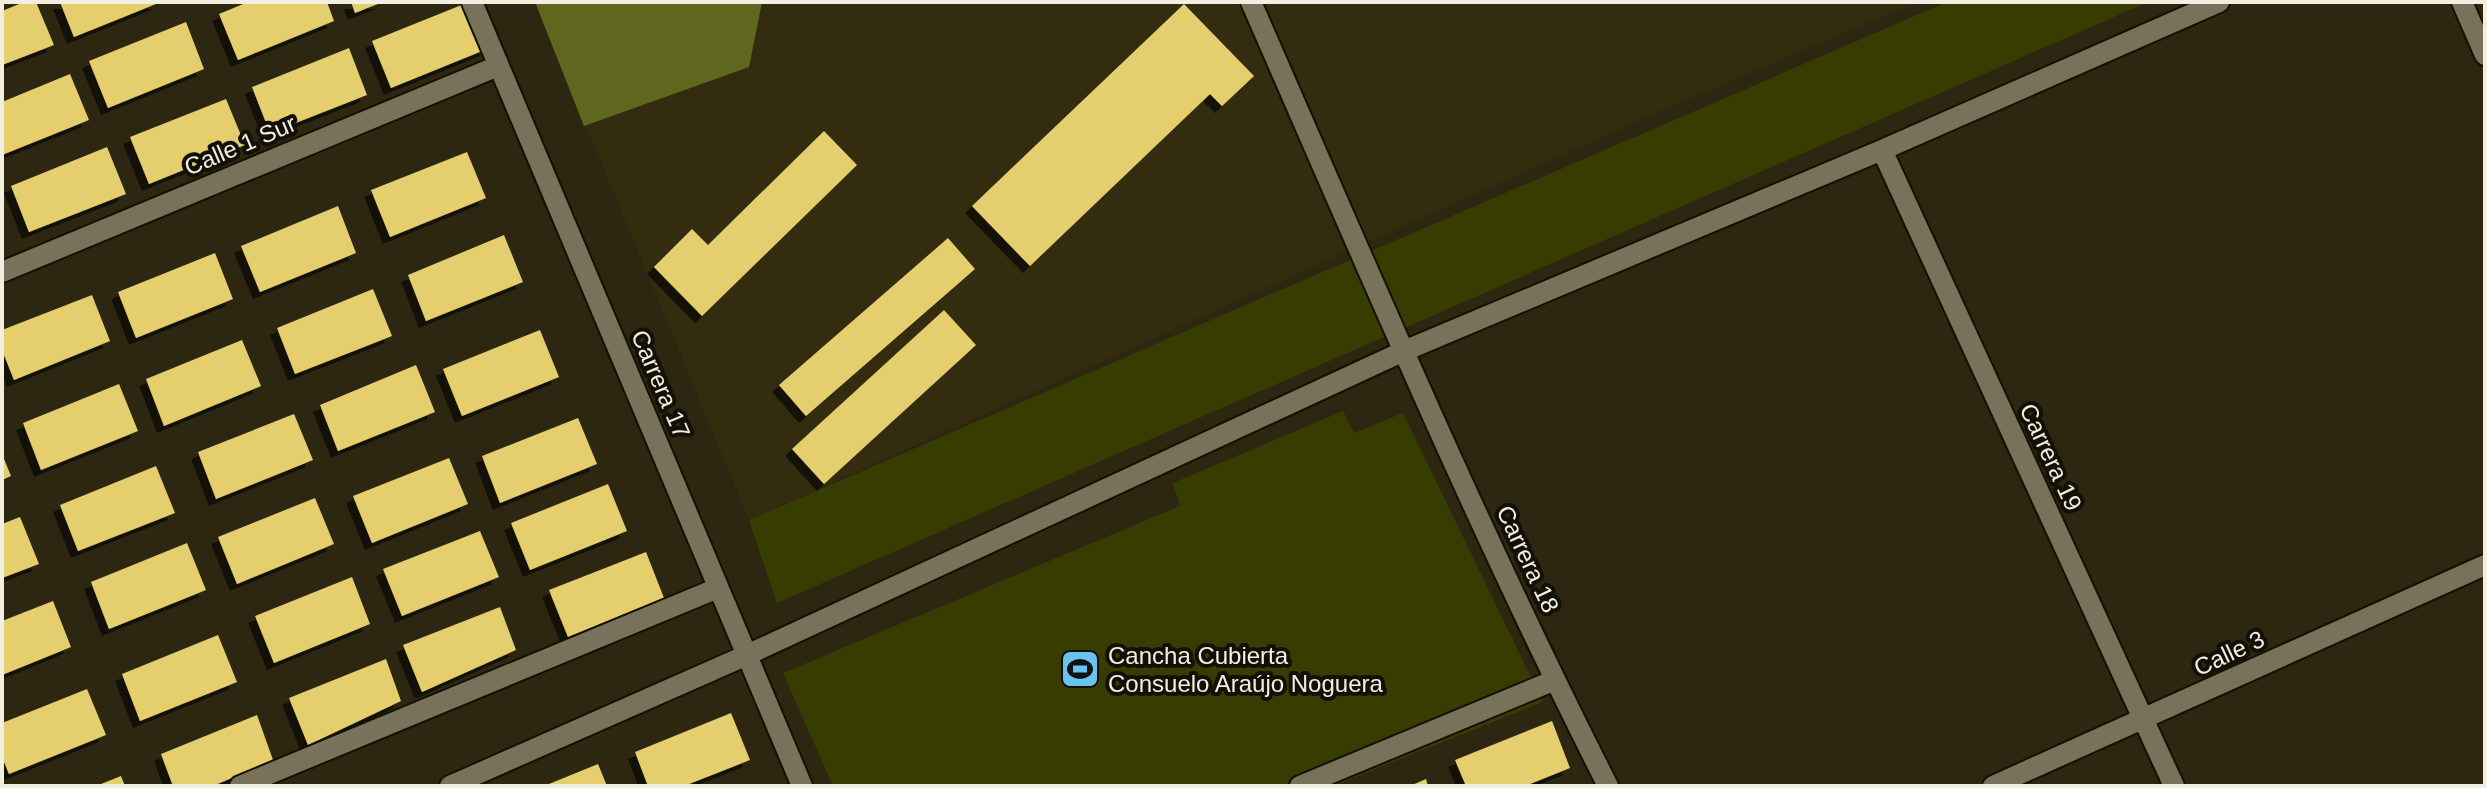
<svg xmlns="http://www.w3.org/2000/svg" width="2487" height="788" viewBox="0 0 2487 788" font-family="Helvetica,sans-serif">
<style>
.built{fill:#332c0e}
.green{fill:#373d00}
.forest{fill:#5f671e}
.building{fill:#e5ce6e;filter:url(#shadow)}
.lines{fill:none;stroke-linecap:round;stroke-linejoin:round}
.street-casing{stroke:#151000;stroke-width:24}
.street{stroke:#777259;stroke-width:20}
.labels{text-anchor:middle;dominant-baseline:central;stroke-width:8;stroke-linejoin:round;paint-order:stroke}
.street-label{font-size:24px;fill:#f2efe1;stroke:#121007}
.poi-label{font-size:24px;fill:#f2efe1;stroke:#121007;text-anchor:start}
</style>
<defs>
<filter id="shadow"><feDropShadow dx="-7" dy="7" stdDeviation="0" flood-color="#0009"/></filter>
</defs>
<rect width="100%" height="100%" fill="#2d2711"/>
<path class="built" d="M535 2H1917L1656 113 749 520Z"/>
<path class="green" d="M1947 2H2148L777 603 749 520Z
M1343 411 1354 433 1403 413 1543 702 1333 786H833L783 673 1180 506 1173 483Z"/>
<path class="forest" d="M535 2H762L749 67 584 126Z"/>
<path class="building" d="M24 2H36L54 45 2 65V11Z
M60 2H161L74 37Z
M248 2H327L334 21 238 60 219 14Z
M351 2H383L355 13Z
M469 2 487 49 391 88 372 41Z
M1184 4 1254 76 1222 106 1210 94 1030 266 972 206Z
M186 22 204 69 108 108 89 61Z
M349 48 367 95 270 133 252 87Z
M70 74 89 120 2 155V102Z
M226 99 245 145 149 184 130 137Z
M824 131 857 165 702 316 654 267 692 229 708 245Z
M107 147 126 194 29 232 11 186Z
M467 152 486 198 390 237 371 190Z
M338 206 356 253 260 292 241 246Z
M504 235 523 282 426 321 408 275Z
M948 238 975 269 806 416 779 385Z
M215 253 233 299 136 338 118 292Z
M373 289 392 336 295 374 277 328Z
M92 295 110 341 14 380 2 350V330Z
M944 310 976 345 824 484 792 449Z
M540 330 559 377 462 416 443 369Z
M242 340 261 386 164 426 146 379Z
M416 365 435 412 338 451 320 405Z
M119 384 138 431 41 470 23 423Z
M294 414 313 460 216 499 198 452Z
M578 418 597 464 500 503 482 456Z
M2 454 11 476 2 480Z
M449 458 468 504 372 543 353 496Z
M156 466 175 513 78 551 60 505Z
M608 484 627 531 530 570 511 523Z
M315 498 334 544 237 584 218 537Z
M20 517 39 564 2 578V524Z
M480 531 499 577 402 616 383 569Z
M187 543 206 590 109 629 91 582Z
M646 552 664 598 568 637 549 590Z
M352 577 370 624 274 663 255 616Z
M53 601 71 647 2 675V621Z
M500 607 516 650 422 692 403 645Z
M218 635 237 682 140 721 122 674Z
M386 659 401 701 308 745 289 698Z
M87 689 106 735 9 774 2 757V723Z
M731 713 750 760 684 786H648L635 752Z
M257 715 273 760 213 786H173L161 754Z
M1552 721 1570 768 1525 786H1466L1455 760Z
M598 764 607 786H544Z
M121 776 125 786H96Z
M1426 779 1428 786H1410Z"/>
<g class="lines">
<g class="street-casing">
<path id="street" d="M472 2 802 786
M1251 2C1366 265 1478 530 1608 786
M2462 2 2485 55
M1882 150 2174 786
M2 272 498 66
M240 786 718 588
M450 786 747 655 1404 351 1882 150 2219 2
M1300 786 1555 680
M1993 786 2485 565"/>
</g>
<use href="#street" class="street"/>
</g>
<defs>
<g id="stadium-square" transform="scale(2)"><rect x="-9" y="-9" width="18" height="18" rx="4" fill="#69c3f1" stroke="#121007"/><path d="M0-5a6.5 5 0 1 0 0 10a6.5 5 0 1 0 0-10ZM-3.5-1.8h7v3.6h-7Z" fill="#111"/></g>
</defs>
<g fill-rule="evenodd">
<use href="#stadium-square" x="1080" y="669"/>
</g>
<g class="labels">
<g class="street-label">
<text transform="translate(240 145) rotate(-23)">Calle 1 Sur</text>
<text transform="translate(661 384) rotate(67)">Carrera 17</text>
<text transform="translate(2051 457) rotate(65)">Carrera 19</text>
<text transform="translate(1528 559) rotate(65)">Carrera 18</text>
<text transform="translate(2229 653) rotate(-25)">Calle 3</text>
</g>
<g class="poi-label">
<text x="1108" y="655">Cancha Cubierta<tspan x="1108" dy="28">Consuelo Araújo Noguera</tspan></text>
</g>
</g>
<rect width="2487" height="788" fill="none" stroke="#f2efe1" stroke-width="8"/>
</svg>
